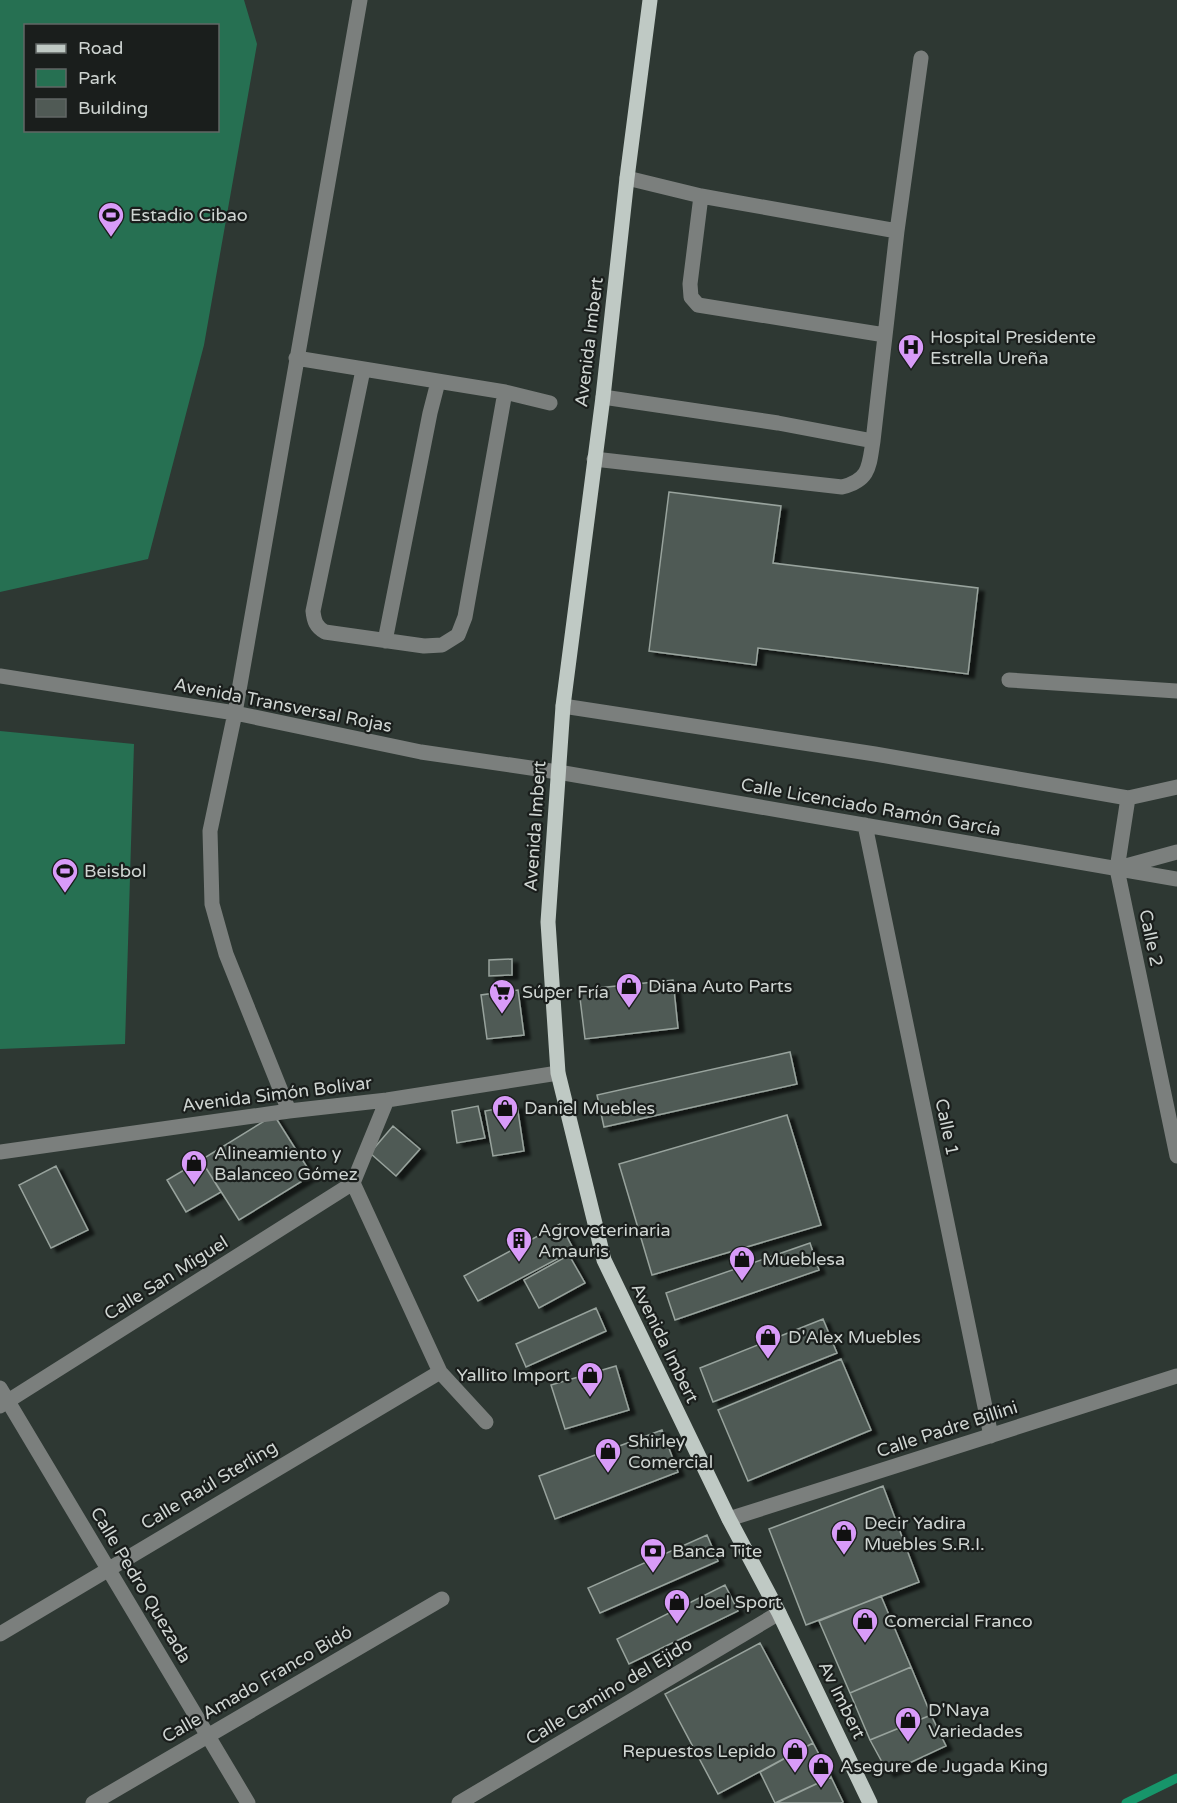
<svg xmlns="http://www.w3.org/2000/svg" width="1177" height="1803" viewBox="0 0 1177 1803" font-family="'Varela Round',sans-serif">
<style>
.green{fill:#267052;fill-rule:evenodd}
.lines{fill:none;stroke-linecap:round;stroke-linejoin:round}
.stream{stroke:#17956a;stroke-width:9}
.building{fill:#505a55;stroke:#98a39d;stroke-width:1.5;filter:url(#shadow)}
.minor{stroke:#7b7f7d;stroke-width:15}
.major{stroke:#bfc9c4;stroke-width:15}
.labels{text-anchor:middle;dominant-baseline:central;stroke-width:4.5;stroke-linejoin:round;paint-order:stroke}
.poi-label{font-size:18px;fill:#cfd5d2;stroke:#1a1e1c;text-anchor:start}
.street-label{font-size:18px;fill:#cfd5d2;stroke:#1a1e1c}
</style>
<defs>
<filter id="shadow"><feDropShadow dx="6" dy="4" stdDeviation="1.5" flood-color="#0009"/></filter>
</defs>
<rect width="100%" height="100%" fill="#2e3833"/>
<path class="green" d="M0 0H244L257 44 204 345 148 559 0 592ZM26 26H218V130H26Z
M0 731 134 744 125 1044 0 1049Z"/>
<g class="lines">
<path class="stream" d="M1126 1803 1177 1778"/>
</g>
<path class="building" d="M669 492 781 506 773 563 978 588 968 674 758 648 756 665 649 651Z
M512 959V975L489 976V960Z
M673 980 678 1028 585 1039 579 990Z
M518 990 524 1035 487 1039 481 995Z
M790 1052 797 1084 604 1127 597 1095Z
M517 1105 524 1151 493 1156 485 1111Z
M478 1106 485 1138 457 1143 452 1111Z
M274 1115 312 1175 239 1220 201 1160Z
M787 1115 821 1225 652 1275 619 1164Z
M393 1126 420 1149 396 1176 370 1153Z
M201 1160 221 1192 186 1212 167 1180Z
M56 1166 88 1230 51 1248 19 1185Z
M560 1224 574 1250 478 1301 464 1276Z
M810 1243 819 1270 675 1320 666 1293Z
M569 1255 585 1283 539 1308 524 1280Z
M596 1308 606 1331 526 1367 516 1344Z
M823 1319 837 1353 713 1402 700 1368Z
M841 1359 871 1430 748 1481 718 1410Z
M616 1366 629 1410 565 1429 551 1385Z
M662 1430 678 1472 555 1519 539 1476Z
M883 1486 919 1582 806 1625 769 1529Z
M707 1535 718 1561 600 1613 588 1588Z
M725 1585 738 1611 629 1664 617 1639Z
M881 1596 911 1667 850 1693 819 1621Z
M760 1643 813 1743 718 1794 665 1694Z
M911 1667 931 1715 870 1740 850 1693Z
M931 1715 946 1746 888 1773 870 1740Z
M813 1743 831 1777 775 1803 760 1772Z
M831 1777 843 1802 841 1803H776Z"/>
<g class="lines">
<path class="minor" d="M701 196 690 284 691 297 698 305 885 335
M897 231 921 58
M296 358 505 392 550 403
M363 370 313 611C314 621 316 627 325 632L424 646 442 645 458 635 465 617 505 392
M603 397 778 423 873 441
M594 459 842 487C870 480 869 466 873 441L897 231 701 196 627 178
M385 641 430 413 438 382
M0 676 235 713 421 752 558 772 1177 879
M1009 680 1177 691
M563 706 875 754 1128 798 1177 787
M1128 798 1117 869 1177 1156
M865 825 991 1436
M1122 867 1177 852
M387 1100 353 1183 440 1372 486 1422
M289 1111 226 954 212 904 210 831 235 713 360 0
M0 1152 289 1111 387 1100 558 1073
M0 1388 248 1803
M0 1406 353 1183
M729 1519 1177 1376
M0 1634 440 1372
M93 1803 442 1599
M459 1803 779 1613"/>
<path class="major" d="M650 0 627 178 603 397 563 706 548 922 558 1073 604 1260 729 1519 779 1613 870 1803"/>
</g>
<defs>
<g id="stadium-pin" transform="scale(1.35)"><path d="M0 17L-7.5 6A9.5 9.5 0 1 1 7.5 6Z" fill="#d89bf8" stroke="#1a1e1c"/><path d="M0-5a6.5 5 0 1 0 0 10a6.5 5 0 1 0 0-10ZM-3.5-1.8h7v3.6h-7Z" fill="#111"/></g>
<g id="hospital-pin" transform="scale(1.35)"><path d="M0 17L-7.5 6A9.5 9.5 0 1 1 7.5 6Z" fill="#d89bf8" stroke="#1a1e1c"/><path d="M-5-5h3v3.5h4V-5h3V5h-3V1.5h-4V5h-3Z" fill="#111"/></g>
<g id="shop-pin" transform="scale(1.35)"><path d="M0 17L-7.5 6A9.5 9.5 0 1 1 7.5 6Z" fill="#d89bf8" stroke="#1a1e1c"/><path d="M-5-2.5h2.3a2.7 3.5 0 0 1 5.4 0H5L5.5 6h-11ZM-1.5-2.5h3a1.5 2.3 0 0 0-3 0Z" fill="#111"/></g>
<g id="supermarket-pin" transform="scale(1.35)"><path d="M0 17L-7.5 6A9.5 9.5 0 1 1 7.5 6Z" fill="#d89bf8" stroke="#1a1e1c"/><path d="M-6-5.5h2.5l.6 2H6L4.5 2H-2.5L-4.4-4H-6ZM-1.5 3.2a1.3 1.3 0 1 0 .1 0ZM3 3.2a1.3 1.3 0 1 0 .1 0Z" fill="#111"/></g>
<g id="building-pin" transform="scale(1.35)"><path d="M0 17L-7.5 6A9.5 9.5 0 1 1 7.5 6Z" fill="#d89bf8" stroke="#1a1e1c"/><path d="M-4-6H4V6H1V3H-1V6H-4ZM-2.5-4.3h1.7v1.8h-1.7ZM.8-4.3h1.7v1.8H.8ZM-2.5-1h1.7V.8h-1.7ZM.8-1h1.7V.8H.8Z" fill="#111"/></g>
<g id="bank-pin" transform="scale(1.35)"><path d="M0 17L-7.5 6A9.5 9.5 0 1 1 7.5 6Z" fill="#d89bf8" stroke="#1a1e1c"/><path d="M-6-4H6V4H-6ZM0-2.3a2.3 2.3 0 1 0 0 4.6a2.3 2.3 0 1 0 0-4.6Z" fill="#111"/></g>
</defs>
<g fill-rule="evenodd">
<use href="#stadium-pin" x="111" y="215"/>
<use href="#hospital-pin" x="911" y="347"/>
<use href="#stadium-pin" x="65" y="871"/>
<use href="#shop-pin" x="629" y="986"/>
<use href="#supermarket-pin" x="502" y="992"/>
<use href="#shop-pin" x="505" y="1108"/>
<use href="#shop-pin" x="194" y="1163"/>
<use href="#building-pin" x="519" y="1240"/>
<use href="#shop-pin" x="742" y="1259"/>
<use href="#shop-pin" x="768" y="1337"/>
<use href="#shop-pin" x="590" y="1375"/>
<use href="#shop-pin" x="608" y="1451"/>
<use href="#shop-pin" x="844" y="1533"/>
<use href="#bank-pin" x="653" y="1551"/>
<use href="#shop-pin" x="677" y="1602"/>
<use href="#shop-pin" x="865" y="1621"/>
<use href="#shop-pin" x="908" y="1720"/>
<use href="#shop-pin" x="795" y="1751"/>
<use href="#shop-pin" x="821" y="1766"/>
</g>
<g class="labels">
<g class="poi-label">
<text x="130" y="215">Estadio Cibao</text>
<text x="930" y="337">Hospital Presidente<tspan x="930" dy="21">Estrella Ureña</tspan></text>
<text x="84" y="871">Beisbol</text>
<text x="648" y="986">Diana Auto Parts</text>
<text x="522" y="992">Súper Fría</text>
<text x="524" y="1108">Daniel Muebles</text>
<text x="214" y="1153">Alineamiento y<tspan x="214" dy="21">Balanceo Gómez</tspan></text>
<text x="538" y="1230">Agroveterinaria<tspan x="538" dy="21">Amauris</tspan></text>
<text x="762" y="1259">Mueblesa</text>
<text x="788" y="1337">D'Alex Muebles</text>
<text x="570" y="1375" text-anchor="end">Yallito Import</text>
<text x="628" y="1441">Shirley<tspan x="628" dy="21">Comercial</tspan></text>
<text x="864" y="1523">Decir Yadira<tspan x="864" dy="21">Muebles S.R.I.</tspan></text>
<text x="672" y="1551">Banca Tite</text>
<text x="696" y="1602">Joel Sport</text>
<text x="884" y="1621">Comercial Franco</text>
<text x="928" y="1710">D'Naya<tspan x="928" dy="21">Variedades</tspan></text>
<text x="776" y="1751" text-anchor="end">Repuestos Lepido</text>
<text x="840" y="1766">Asegure de Jugada King</text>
</g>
<g class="street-label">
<text transform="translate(589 342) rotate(-83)">Avenida Imbert</text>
<text transform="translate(283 705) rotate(11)">Avenida Transversal Rojas</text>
<text transform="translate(871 807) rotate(10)">Calle Licenciado Ramón García</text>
<text transform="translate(535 826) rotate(-86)">Avenida Imbert</text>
<text transform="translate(1151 938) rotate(78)">Calle 2</text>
<text transform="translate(277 1094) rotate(-7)">Avenida Simón Bolívar</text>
<text transform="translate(947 1127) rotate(78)">Calle 1</text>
<text transform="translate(166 1278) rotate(-32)">Calle San Miguel</text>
<text transform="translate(665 1343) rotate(64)">Avenida Imbert</text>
<text transform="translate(947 1429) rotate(-18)">Calle Padre Billini</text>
<text transform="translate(209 1485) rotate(-31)">Calle Raúl Sterling</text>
<text transform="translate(141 1585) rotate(59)">Calle Pedro Quezada</text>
<text transform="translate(257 1684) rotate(-30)">Calle Amado Franco Bidó</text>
<text transform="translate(609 1691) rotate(-31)">Calle Camino del Ejido</text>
<text transform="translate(842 1700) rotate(64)">Av Imbert</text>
</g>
</g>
<rect x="24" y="24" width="195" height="108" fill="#1a1e1c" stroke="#626765" stroke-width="1.5"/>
<rect x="36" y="44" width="30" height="9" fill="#bfc9c4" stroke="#626765" stroke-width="1.5"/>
<text x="78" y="54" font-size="18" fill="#cfd5d2">Road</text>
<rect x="36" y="69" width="30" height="18" fill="#267052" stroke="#626765" stroke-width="1.5"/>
<text x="78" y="84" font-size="18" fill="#cfd5d2">Park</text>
<rect x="36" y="99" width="30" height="18" fill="#505a55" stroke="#626765" stroke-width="1.5"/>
<text x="78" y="114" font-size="18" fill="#cfd5d2">Building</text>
</svg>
